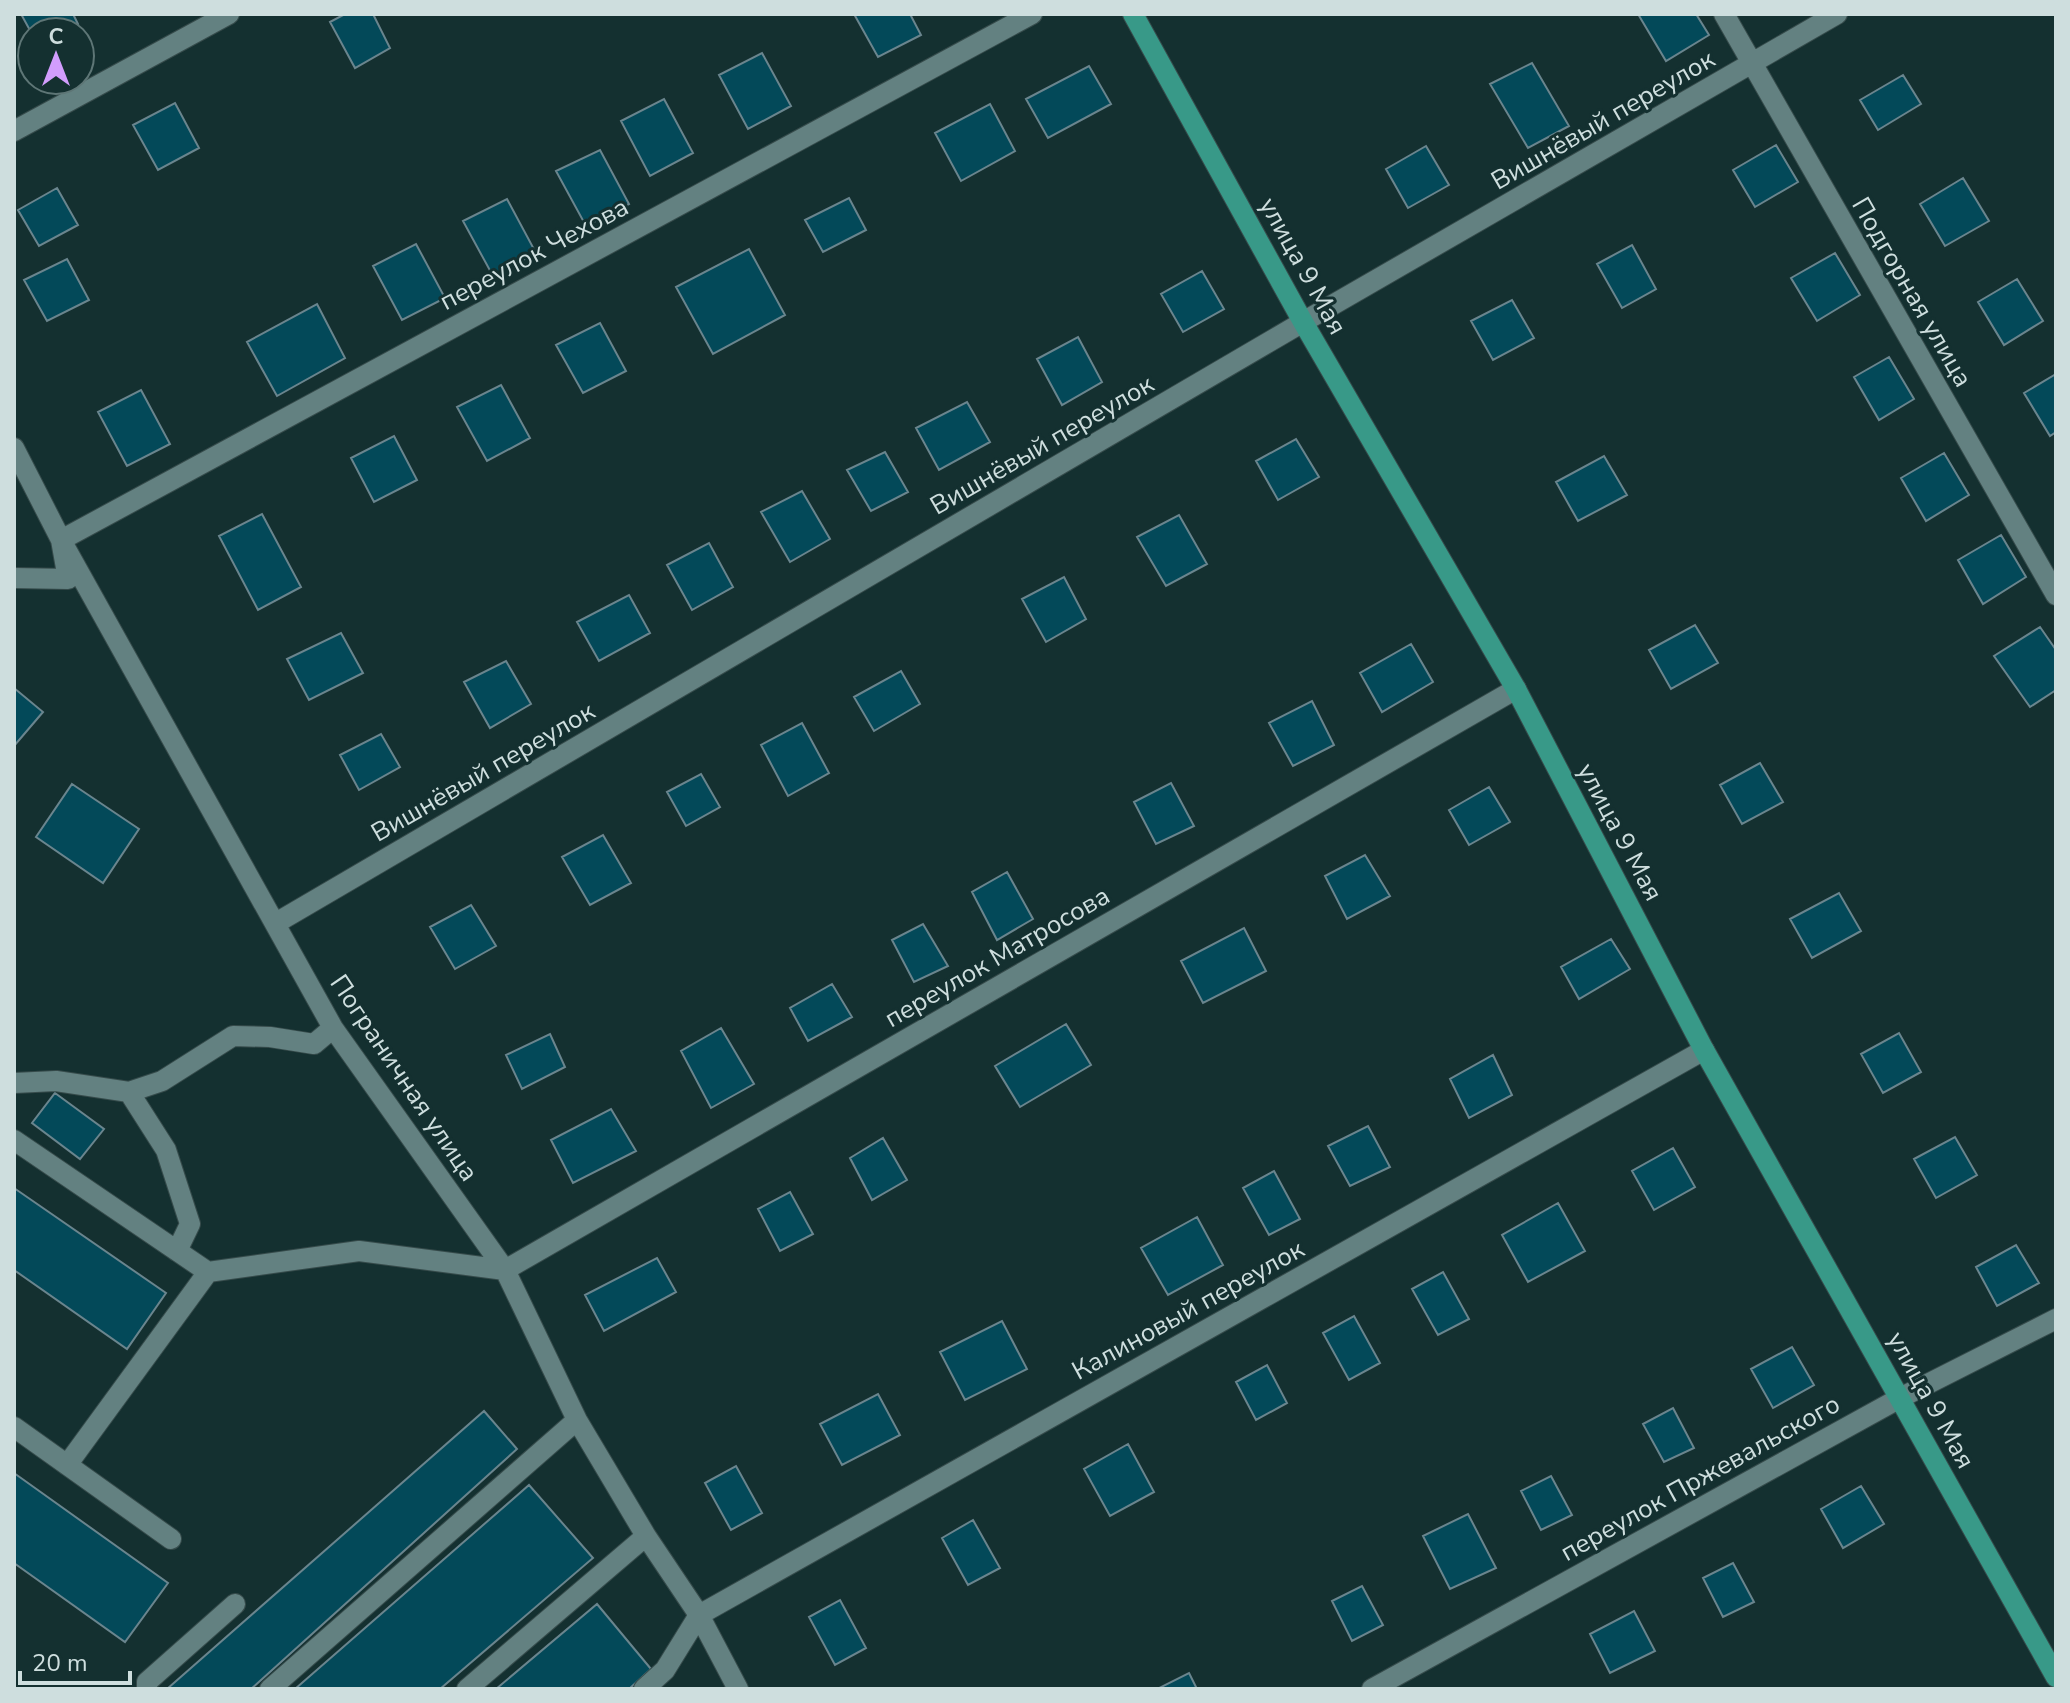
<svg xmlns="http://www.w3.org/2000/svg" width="2070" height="1703" viewBox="0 0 2070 1703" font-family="'Nunito Sans',sans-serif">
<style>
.building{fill:#034959;stroke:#6a858e;stroke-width:2}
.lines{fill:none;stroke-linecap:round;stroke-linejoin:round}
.minor-casing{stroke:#364b4b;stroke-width:22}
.major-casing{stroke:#364b4b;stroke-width:22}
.minor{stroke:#638181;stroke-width:20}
.major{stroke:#389988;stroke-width:20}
.labels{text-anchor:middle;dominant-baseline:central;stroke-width:6;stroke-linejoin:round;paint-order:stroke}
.street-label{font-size:26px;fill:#cedede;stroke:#143030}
</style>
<rect width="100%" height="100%" fill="#143030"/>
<path class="building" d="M21 14H73L78 24 62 32 32 34Z
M345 14H373L390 48 355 68 330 22Z
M854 14H910L921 35 878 57Z
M1638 14H1696L1709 35 1666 61Z
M762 53 791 106 748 129 719 75Z
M1532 63 1569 126 1528 148 1490 84Z
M1089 66 1111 104 1048 138 1026 99Z
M1903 75 1921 104 1878 130 1860 100Z
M664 99 693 153 650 176 621 121Z
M175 103 199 148 158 170 133 125Z
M990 104 1015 151 961 181 935 133Z
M1776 145 1798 182 1755 207 1733 170Z
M1426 146 1449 185 1408 208 1386 169Z
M600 150 629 204 586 226 556 171Z
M1963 178 1989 221 1945 246 1920 204Z
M57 188 78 225 39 246 18 210Z
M849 198 866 230 823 252 805 220Z
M507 199 536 253 493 276 463 221Z
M416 244 445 298 402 320 373 266Z
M1632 245 1656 289 1622 308 1597 264Z
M749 249 785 315 713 354 676 287Z
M1835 253 1860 295 1817 321 1791 278Z
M67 259 89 300 47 321 24 280Z
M1202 271 1224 309 1183 332 1161 294Z
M2017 279 2043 321 2004 345 1978 302Z
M1512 300 1534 338 1493 360 1471 321Z
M317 304 345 358 277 396 247 342Z
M600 323 626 371 583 393 556 345Z
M1078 337 1102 382 1062 405 1037 359Z
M1889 357 1914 399 1879 420 1854 377Z
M2056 374V432L2050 436 2024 393Z
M501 385 530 438 487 461 457 407Z
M141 390 170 444 127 466 98 412Z
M967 402 990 442 939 470 916 428Z
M394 436 417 480 374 502 351 458Z
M1296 439 1319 477 1278 500 1256 461Z
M885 452 908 492 871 511 847 470Z
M1944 453 1969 495 1926 521 1901 478Z
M1604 456 1627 495 1578 521 1556 482Z
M802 491 830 539 790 562 761 512Z
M262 514 301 587 258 610 219 536Z
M1179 515 1207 564 1166 586 1137 537Z
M2001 535 2026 577 1983 604 1958 560Z
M709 543 733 587 692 610 667 565Z
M1064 577 1086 619 1046 642 1022 599Z
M629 595 650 633 599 661 577 622Z
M1695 625 1718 663 1671 689 1649 650Z
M2040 627 2056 650V690L2030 707 1994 656Z
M341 633 363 673 309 700 287 659Z
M1411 644 1433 682 1382 712 1360 673Z
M506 661 531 704 490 728 464 682Z
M901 671 920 704 874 731 854 697Z
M14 688 43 712 14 746Z
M1312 701 1334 745 1293 766 1269 723Z
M802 723 829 773 788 796 761 745Z
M381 734 400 767 359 790 340 755Z
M1760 763 1783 802 1742 824 1720 785Z
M701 774 720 807 686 826 667 792Z
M1171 783 1194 826 1156 844 1134 802Z
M72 784 139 829 103 883 36 837Z
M1489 787 1510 822 1469 845 1449 810Z
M603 835 631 883 590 905 562 857Z
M1365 855 1390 896 1347 919 1325 876Z
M1007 872 1033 919 997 940 972 892Z
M1839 893 1861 931 1812 958 1790 919Z
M471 905 496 946 455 969 430 927Z
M923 924 948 966 914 982 892 940Z
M1244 928 1266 971 1203 1003 1181 961Z
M1611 939 1630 969 1579 999 1561 967Z
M832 984 852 1017 808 1041 790 1008Z
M1066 1024 1091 1065 1020 1107 995 1066Z
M721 1028 754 1084 711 1108 681 1051Z
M1899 1033 1921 1072 1883 1093 1861 1054Z
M550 1034 565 1067 522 1089 506 1055Z
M1493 1055 1512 1095 1469 1118 1450 1079Z
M55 1093 104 1129 80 1159 32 1123Z
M611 1109 636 1151 573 1183 551 1140Z
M1368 1126 1390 1167 1350 1186 1328 1146Z
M1955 1137 1977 1175 1936 1198 1914 1159Z
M883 1138 907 1180 872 1200 850 1158Z
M1673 1148 1695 1187 1654 1210 1632 1171Z
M1274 1171 1300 1219 1269 1235 1243 1188Z
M14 1188 166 1293 127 1349 14 1270Z
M790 1192 813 1234 780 1251 758 1209Z
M1558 1203 1585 1251 1528 1282 1502 1235Z
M1197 1217 1223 1265 1168 1295 1141 1248Z
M2016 1245 2039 1283 1997 1306 1976 1267Z
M657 1258 676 1292 604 1331 585 1295Z
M1443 1272 1469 1319 1438 1335 1412 1289Z
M1354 1316 1380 1363 1349 1380 1323 1333Z
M1002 1321 1027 1369 965 1400 940 1352Z
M1792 1347 1814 1385 1773 1408 1751 1369Z
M1267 1365 1287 1403 1256 1420 1236 1382Z
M878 1394 900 1435 842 1465 820 1424Z
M1673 1408 1694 1448 1664 1462 1643 1424Z
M484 1411 517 1449 251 1689H167Z
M1128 1444 1154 1492 1110 1516 1084 1469Z
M736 1466 762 1513 731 1530 705 1483Z
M14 1473 168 1583 125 1642 14 1563Z
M1551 1476 1572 1515 1541 1530 1521 1491Z
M529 1485 593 1558 440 1689H295Z
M1861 1486 1884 1524 1843 1548 1821 1509Z
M1468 1514 1496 1568 1450 1589 1423 1536Z
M973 1520 1000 1568 968 1585 942 1538Z
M1733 1563 1754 1602 1723 1617 1703 1578Z
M1362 1586 1383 1625 1352 1641 1332 1601Z
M840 1600 866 1648 835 1665 809 1617Z
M597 1604 651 1669 629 1689H496Z
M1634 1611 1655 1651 1610 1673 1590 1634Z
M1189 1673 1197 1689H1159V1688Z"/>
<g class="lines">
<g class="minor-casing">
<path id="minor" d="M1724 14 2056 595
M14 131 229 14
M14 448 61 540 333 1028 505 1270 577 1420 646 1536 699 1615 738 1689
M14 578 68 579 61 540 1032 14
M276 923 1303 322 1837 14
M14 1083 56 1081 129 1092 162 1081 233 1036 270 1037 314 1044 333 1028
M129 1092 166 1150 190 1224 177 1251
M14 1140 208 1272 359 1251 505 1270
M505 1270 1516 689
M14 1427 171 1539
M67 1465 208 1272
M147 1689V1682L235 1604
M270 1689 577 1420
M467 1689 646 1536
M644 1689 665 1670 699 1615 1704 1050
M1372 1689 1900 1398 2056 1319"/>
</g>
<g class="major-casing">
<path id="major" d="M1133 14 1303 322 1516 689 1704 1050 2056 1677"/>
</g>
<use href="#minor" class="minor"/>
<use href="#major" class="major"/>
</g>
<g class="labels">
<g class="street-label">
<text transform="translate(1603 120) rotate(-30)">Вишнёвый переулок</text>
<text transform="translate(534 254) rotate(-28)">переулок Чехова</text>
<text transform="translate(1303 266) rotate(61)">улица 9 Мая</text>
<text transform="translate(1912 292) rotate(60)">Подгорная улица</text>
<text transform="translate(1042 445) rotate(-30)">Вишнёвый переулок</text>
<text transform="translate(483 772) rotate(-30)">Вишнёвый переулок</text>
<text transform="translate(1620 832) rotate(62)">улица 9 Мая</text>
<text transform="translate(997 957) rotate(-30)">переулок Матросова</text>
<text transform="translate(404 1078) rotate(56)">Пограничная улица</text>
<text transform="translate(1188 1310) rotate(-29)">Калиновый переулок</text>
<text transform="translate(1931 1400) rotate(61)">улица 9 Мая</text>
<text transform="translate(1700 1478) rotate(-29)">переулок Пржевальского</text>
</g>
</g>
<rect width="2070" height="1703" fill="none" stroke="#cedede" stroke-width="32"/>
<g transform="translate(56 56)"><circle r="38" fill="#143030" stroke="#5e7676" stroke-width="2"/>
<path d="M0-6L14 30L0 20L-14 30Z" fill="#d29dfd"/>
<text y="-12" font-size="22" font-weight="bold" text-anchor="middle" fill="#cedede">С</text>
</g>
<path d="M20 1671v12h110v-12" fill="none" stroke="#cedede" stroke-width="4"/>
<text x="32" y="1671" font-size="24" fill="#cedede" stroke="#143030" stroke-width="6" paint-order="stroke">20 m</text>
</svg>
